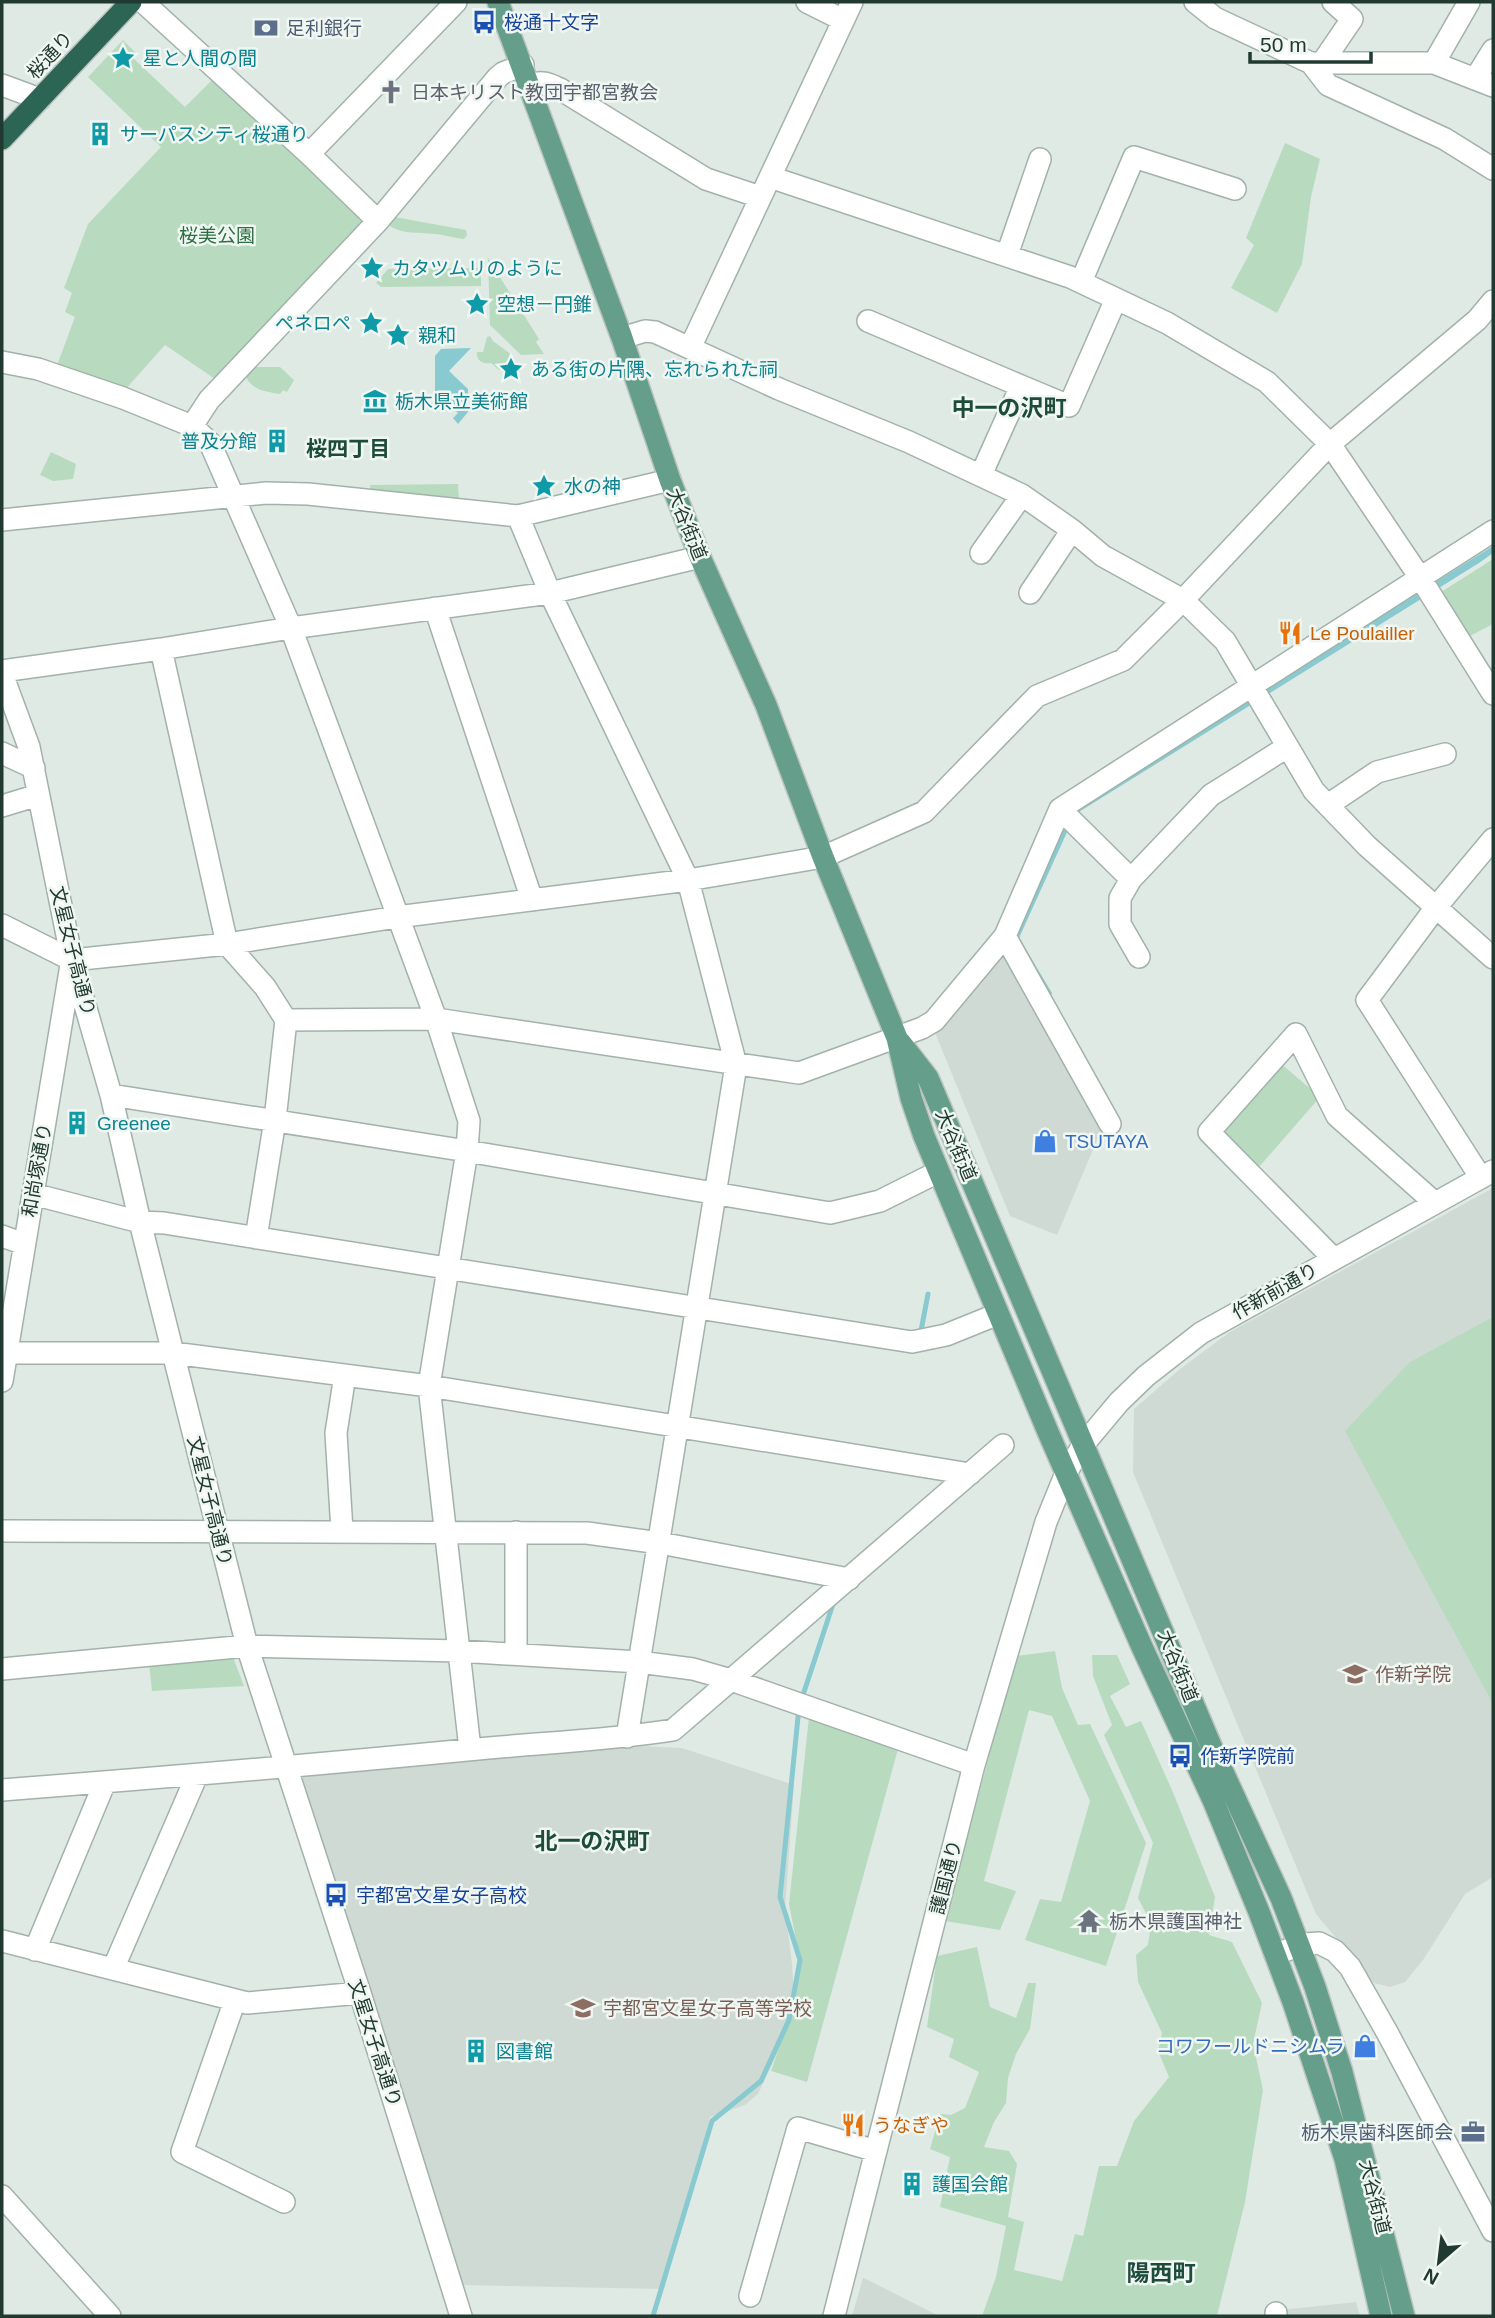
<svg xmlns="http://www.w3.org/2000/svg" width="1495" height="2318" viewBox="0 0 1495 2318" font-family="Arial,'Noto Sans JP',sans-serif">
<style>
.built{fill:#cedad3}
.green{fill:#b8dbbf}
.water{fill:#88cacf}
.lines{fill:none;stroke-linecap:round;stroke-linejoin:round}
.stream{stroke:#88cacf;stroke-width:5}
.minor-casing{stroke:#a2b2ab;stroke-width:24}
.major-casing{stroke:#bcc4c1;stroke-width:24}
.highway-casing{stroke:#bcc4c1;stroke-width:24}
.minor{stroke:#fff;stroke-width:21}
.major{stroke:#659f8b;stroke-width:21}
.highway{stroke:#2d6555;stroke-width:21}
.labels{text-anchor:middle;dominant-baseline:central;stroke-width:5;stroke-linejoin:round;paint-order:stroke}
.transit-label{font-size:19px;fill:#164399;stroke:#f0f7f3;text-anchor:start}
.service-label{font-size:19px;fill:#4e5e75;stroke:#f0f7f3;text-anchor:start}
.street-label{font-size:19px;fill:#213a31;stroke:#f0f7f3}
.culture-label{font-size:19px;fill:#0d838f;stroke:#f0f7f3;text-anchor:start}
.worship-label{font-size:19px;fill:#5b616d;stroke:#f0f7f3;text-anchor:start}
.park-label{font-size:19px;fill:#2c7040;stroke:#f0f7f3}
.food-label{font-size:19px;fill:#c56008;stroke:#f0f7f3;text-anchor:start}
.shop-label{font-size:19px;fill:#366cbe;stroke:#f0f7f3;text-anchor:start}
.education-label{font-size:19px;fill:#785e54;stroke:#f0f7f3;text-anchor:start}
.neighbourhood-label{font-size:21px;font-weight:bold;fill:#1d4b3c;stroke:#f0f7f3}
.quarter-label{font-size:23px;font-weight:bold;fill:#1d4b3c;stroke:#f0f7f3}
</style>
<rect width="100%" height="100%" fill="#dfeae4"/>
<path class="built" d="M1005 958 1103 1126 1057 1235 1010 1216 936 1035 939 1022 996 959Z
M1493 1188V1877L1465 1894 1423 1960 1405 1982 1390 1987 1374 1983 1316 1914 1133 1472 1134 1409 1180 1369 1230 1332Z
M641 1746 682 1748 794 1785 785 1908 792 1964 794 1997 784 2039 758 2094 745 2105 710 2117 664 2289 460 2285 296 1776Z
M863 2278H864L939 2316H852Z
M1356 2302 1360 2316H1282L1281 2310Z"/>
<path class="green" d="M123 40 137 54 133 58 185 107 217 75 366 215V225L218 381 165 345 123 392 56 368 75 317 65 312 72 293 64 288 88 224 161 147 88 77Z
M1285 143 1320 159 1311 197 1302 264 1277 313 1231 288 1254 245 1246 238Z
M389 216 466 230 467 235 464 239C454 238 445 235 435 234 418 232 398 235 385 222Z
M488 258 539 339 536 342 544 354 521 355 490 325Z
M481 268V286L381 287 376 283 388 269Z
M490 336 493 341 512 355 499 370 491 363C483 364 476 361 477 352H483L487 337Z
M250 367H280L294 380 287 392 283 390 280 394C263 391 250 390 244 372Z
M51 452 76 464 73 479 53 481 40 475Z
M458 484 459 501 371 493 370 485Z
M1493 559V624L1466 638 1438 594Z
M1279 1062 1320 1097 1259 1167 1218 1131Z
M1493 1317V1704L1345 1431 1410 1362Z
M1055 1651 1062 1688 1078 1725 1090 1724 1146 1843 1106 1966 1025 1940 1040 1899 1061 1902 1090 1801 1052 1716 1029 1710 984 1881 1016 1891 1000 1930 945 1921 1016 1656Z
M1092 1655H1117L1130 1684 1110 1696 1126 1727 1141 1721 1172 1790 1215 1897 1209 1935 1232 1942 1262 2003 1253 2044 1263 2090 1245 2202 1217 2316H982L996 2277 1006 2226 940 2207 950 2157 930 2149 940 2114 951 2115 965 2108 979 2072 949 2057 954 2039 927 2027 937 1956 977 1947 990 2007 1016 2018 1028 1983H1036L1030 2029 1016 2054 1008 2078 1006 2103 994 2122 984 2147 1009 2151 1017 2164 1008 2217 1024 2222 1014 2270 1062 2281 1075 2234 1083 2236 1099 2166H1117L1134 2121 1169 2077 1158 2051 1162 2033 1138 1982 1136 1955 1148 1945 1151 1923 1138 1898 1153 1843 1104 1735 1112 1725 1093 1676Z
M233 1657 244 1686 152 1691 149 1663Z
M809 1717 898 1749 807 2082 771 2071 789 2020 800 1960 789 1904Z"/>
<path class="water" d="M471 348 449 371 468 389V412L458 424 453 418 458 413 435 391V356L441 349Z
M1493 546V553L1479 563 1074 815 1069 811Z
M1062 827 1068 830 1019 938 1052 993 1048 1003 1013 938Z"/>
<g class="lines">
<path class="stream" d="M920 1336 928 1294
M802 1698 834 1601
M653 2316 712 2121 761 2081 789 2020 800 1960 780 1897 799 1707"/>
<g class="minor-casing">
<path id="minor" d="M143 2 309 154 378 221
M807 2 843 20
M1195 2 1215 18 1311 63 1328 85 1445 139 1493 169
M1311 63H1434L1493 86
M1322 63 1352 19 1333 2
M1434 63 1469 2
M1475 79 1493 50
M2 85 40 99
M530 85C541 80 549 84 560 89L706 179 760 197
M309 154 456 2
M770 177 1070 277 1167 323 1267 382 1330 444 1421 579 1493 694
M1007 255 1040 159
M1081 282 1134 157 1235 189
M868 321 1021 386
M622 338 645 331 655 332 779 389 909 442 1022 495 1072 530 1103 556 1183 600 1225 641 1314 791 1367 846 1493 958
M690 348 852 2
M2 362 38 369 123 398 192 426 210 443 291 628 436 1019 469 1121 467 1151 429 1386 470 1749
M192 426 209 400 378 221 498 77 503 73 523 65
M981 475 1021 386 1069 406 1116 299
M518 516 550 593 688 880 736 1065 627 1737
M2 520 266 493 308 494 518 516 670 480
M981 553 1022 495
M1030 593 1072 530
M435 608 532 900
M161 649 227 944 265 987 286 1020 275 1120 256 1238
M2 671 161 649 291 628 550 593 700 557
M2 674 29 747 72 960 111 1095 140 1222 247 1646 360 1993 461 2316
M2 753 34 768
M1328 805 1377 772 1445 754
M2 806 38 795
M1060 809 1131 879 1120 898V924L1139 957
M1131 879 1211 795 1287 747
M2 925 72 960 227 944 397 917 688 880 823 857 924 812 1037 696 1123 660 1183 600 1330 444 1477 320 1493 301
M1005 936 1110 1124
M286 1020 436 1019 799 1073 922 1028 934 1021 1005 936 1060 809 1493 531
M111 1095 467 1151 830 1213 880 1201 938 1172
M1481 1178 1367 1000 1437 906 1493 839
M33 1194 140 1222 164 1223 912 1342 946 1335 998 1314
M2 1236 24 1244
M1334 1259 1209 1132 1296 1034 1337 1116 1435 1203
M6 1353H173L429 1386 970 1474
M2 1381 71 965
M2 1531 587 1533 660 1543 849 1579
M342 1531 336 1433 345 1375
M516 1654V1532
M2 1669 247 1646 459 1651 639 1662 693 1669 731 1680 974 1765
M2 1790C157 1778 312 1765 467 1750 536 1743 604 1741 673 1730L1003 1445
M2 1941 247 2003 360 1993
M35 1950 105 1782
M1275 1954 1305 1944 1319 1943 1335 1951 1350 1967 1388 2034 1493 2231
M113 1969 197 1775
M235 2000 182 2152 284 2202
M2 2196 110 2316
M750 2296 798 2128 876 2151
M1276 2313V2316
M834 2316 974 1765 1046 1522 1066 1473 1083 1445 1119 1402 1146 1376 1201 1333 1493 1171"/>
</g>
<g class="major-casing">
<path id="major" d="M498 2 622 338 670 480 700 557 766 705 823 857 897 1038 911 1098 924 1136 1048 1432 1142 1647 1213 1800 1259 1912 1293 2002 1345 2159 1381 2316
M900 1042 928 1078 1212 1748 1281 1898 1315 1987 1342 2072 1404 2316"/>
</g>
<g class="highway-casing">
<path id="highway" d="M2 139 131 2"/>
</g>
<use href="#minor" class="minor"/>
<use href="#major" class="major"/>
<use href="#highway" class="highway"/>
</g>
<defs>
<g id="bus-bare" transform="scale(1.89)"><path d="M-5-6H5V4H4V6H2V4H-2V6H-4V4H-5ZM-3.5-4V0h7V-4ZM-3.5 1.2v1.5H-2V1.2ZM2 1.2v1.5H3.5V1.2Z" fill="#1a4fb4" stroke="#f0f7f3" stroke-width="2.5" paint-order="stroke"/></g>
<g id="bank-bare" transform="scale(1.89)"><path d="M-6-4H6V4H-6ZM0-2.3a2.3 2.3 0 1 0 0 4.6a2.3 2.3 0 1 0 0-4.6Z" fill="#5c6f8a" stroke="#f0f7f3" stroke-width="2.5" paint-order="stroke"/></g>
<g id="sight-bare" transform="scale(1.89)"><path d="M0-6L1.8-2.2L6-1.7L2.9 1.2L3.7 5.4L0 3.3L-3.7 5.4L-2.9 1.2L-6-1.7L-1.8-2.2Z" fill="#0f9aa8" stroke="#f0f7f3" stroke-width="2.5" paint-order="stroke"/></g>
<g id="church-bare" transform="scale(1.89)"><path d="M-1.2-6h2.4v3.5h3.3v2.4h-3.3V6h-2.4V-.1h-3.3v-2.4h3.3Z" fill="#6b7280" stroke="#f0f7f3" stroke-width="2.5" paint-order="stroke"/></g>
<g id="building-bare" transform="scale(1.89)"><path d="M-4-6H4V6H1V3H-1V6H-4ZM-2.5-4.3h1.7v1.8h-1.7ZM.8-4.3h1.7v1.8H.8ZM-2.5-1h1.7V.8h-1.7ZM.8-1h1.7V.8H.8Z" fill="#0f9aa8" stroke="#f0f7f3" stroke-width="2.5" paint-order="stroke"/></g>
<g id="museum-bare" transform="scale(1.89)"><path d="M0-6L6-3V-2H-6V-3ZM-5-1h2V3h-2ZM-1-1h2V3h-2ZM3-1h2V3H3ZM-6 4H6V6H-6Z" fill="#0f9aa8" stroke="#f0f7f3" stroke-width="2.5" paint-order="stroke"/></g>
<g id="restaurant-bare" transform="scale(1.89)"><path d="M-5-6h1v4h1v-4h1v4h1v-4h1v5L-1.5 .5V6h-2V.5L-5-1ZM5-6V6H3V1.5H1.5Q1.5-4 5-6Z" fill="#e8710a" stroke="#f0f7f3" stroke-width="2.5" paint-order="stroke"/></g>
<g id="shop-bare" transform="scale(1.89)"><path d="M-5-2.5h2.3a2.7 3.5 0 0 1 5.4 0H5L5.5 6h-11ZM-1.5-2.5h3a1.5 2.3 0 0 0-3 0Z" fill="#3f7fe0" stroke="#f0f7f3" stroke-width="2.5" paint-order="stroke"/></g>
<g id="school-bare" transform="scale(1.89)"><path d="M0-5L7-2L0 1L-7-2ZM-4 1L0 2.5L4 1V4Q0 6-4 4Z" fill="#8d6e63" stroke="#f0f7f3" stroke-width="2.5" paint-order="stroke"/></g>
<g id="temple-bare" transform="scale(1.89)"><path d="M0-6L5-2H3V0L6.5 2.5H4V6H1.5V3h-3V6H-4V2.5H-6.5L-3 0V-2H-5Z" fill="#6b7280" stroke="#f0f7f3" stroke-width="2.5" paint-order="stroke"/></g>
<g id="office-bare" transform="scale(1.89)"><path d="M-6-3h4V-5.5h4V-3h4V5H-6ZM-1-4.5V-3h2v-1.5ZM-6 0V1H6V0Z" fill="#5c6f8a" stroke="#f0f7f3" stroke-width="2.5" paint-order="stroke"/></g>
</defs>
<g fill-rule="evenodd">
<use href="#bus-bare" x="484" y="22"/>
<use href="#bank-bare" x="266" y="28"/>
<use href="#sight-bare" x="123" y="58"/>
<use href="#church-bare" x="391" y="92"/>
<use href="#building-bare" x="100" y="134"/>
<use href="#sight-bare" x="372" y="268"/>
<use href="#sight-bare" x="477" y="304"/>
<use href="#sight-bare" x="371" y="323"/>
<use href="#sight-bare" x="398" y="335"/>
<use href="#sight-bare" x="511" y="369"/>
<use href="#museum-bare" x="375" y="401"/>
<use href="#building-bare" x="277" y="441"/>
<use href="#sight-bare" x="544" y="486"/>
<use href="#restaurant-bare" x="1290" y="633"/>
<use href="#building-bare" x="77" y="1123"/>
<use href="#shop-bare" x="1045" y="1141"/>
<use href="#school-bare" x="1355" y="1674"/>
<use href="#bus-bare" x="1180" y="1756"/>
<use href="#bus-bare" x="336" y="1895"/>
<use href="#temple-bare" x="1089" y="1921"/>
<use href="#school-bare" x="583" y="2008"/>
<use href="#shop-bare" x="1365" y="2046"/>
<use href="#building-bare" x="476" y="2051"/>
<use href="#restaurant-bare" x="853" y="2125"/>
<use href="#office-bare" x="1473" y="2132"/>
<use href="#building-bare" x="912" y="2184"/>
</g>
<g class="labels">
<g class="transit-label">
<text x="504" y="22">桜通十文字</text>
<text x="1200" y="1756">作新学院前</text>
<text x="356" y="1895">宇都宮文星女子高校</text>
</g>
<g class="service-label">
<text x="286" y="28">足利銀行</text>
<text x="1453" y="2132" text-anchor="end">栃木県歯科医師会</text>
</g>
<g class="street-label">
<text transform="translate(50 55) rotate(-47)">桜通り</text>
<text transform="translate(687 524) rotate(68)">大谷街道</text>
<text transform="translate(73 951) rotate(76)">文星女子高通り</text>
<text transform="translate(956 1145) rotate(67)">大谷街道</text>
<text transform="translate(37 1170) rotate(-80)">和尚塚通り</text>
<text transform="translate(1275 1291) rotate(-29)">作新前通り</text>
<text transform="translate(210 1501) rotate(76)">文星女子高通り</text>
<text transform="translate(1178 1666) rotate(68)">大谷街道</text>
<text transform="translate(946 1877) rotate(-76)">護国通り</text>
<text transform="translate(375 2043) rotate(72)">文星女子高通り</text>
<text transform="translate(1375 2197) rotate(76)">大谷街道</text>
</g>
<g class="culture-label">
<text x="143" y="58">星と人間の間</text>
<text x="120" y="134">サーパスシティ桜通り</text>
<text x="392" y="268">カタツムリのように</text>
<text x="497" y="304">空想－円錐</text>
<text x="351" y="323" text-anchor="end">ペネロペ</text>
<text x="418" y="335">親和</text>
<text x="531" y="369">ある街の片隅、忘れられた祠</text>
<text x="395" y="401">栃木県立美術館</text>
<text x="257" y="441" text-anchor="end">普及分館</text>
<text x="564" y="486">水の神</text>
<text x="97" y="1123">Greenee</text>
<text x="496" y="2051">図書館</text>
<text x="932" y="2184">護国会館</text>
</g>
<g class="worship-label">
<text x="411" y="92">日本キリスト教団宇都宮教会</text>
<text x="1109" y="1921">栃木県護国神社</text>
</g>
<g class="park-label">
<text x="217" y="235">桜美公園</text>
</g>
<g class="food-label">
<text x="1310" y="633">Le Poulailler</text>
<text x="873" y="2125">うなぎや</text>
</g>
<g class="shop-label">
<text x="1065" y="1141">TSUTAYA</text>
<text x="1345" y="2046" text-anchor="end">コワフールドニシムラ</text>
</g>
<g class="education-label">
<text x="1375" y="1674">作新学院</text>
<text x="603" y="2008">宇都宮文星女子高等学校</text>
</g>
<g class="neighbourhood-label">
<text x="348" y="448">桜四丁目</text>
</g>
<g class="quarter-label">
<text x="1009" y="408">中一の沢町</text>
<text x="592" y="1841">北一の沢町</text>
<text x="1161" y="2273">陽西町</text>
</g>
</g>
<rect width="1495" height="2318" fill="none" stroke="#213a31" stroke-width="7"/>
<g transform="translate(1439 2262) rotate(208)" stroke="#f0f7f3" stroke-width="5" paint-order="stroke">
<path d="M0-5L12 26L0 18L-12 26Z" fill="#213a31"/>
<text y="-10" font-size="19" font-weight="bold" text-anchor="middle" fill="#213a31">N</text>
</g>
<path d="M1250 52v10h121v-10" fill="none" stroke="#213a31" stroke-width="3.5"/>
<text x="1260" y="52" font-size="21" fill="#213a31" stroke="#f0f7f3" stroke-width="5" paint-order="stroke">50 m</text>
</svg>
